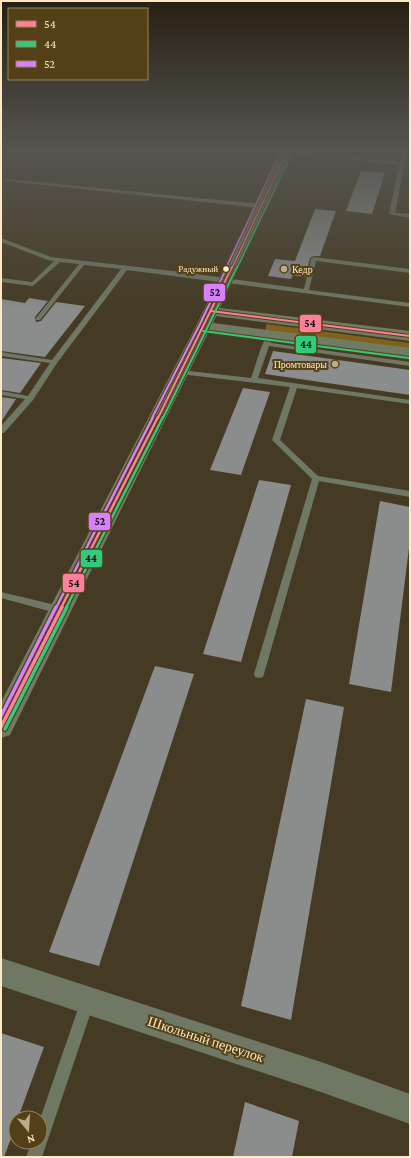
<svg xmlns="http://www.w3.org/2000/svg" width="411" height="1158" viewBox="0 0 411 1158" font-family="'Crimson Pro',serif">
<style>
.green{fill:#81621d}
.building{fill:#8b8c8c}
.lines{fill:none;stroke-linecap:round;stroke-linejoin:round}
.lane{fill:#6f7865;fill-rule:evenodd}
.street{fill:#6f7865;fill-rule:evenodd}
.secondary{fill:#707b64;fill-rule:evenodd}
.bus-1-far3-casing{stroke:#534016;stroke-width:3}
.bus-1-far2-casing{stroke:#534016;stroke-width:4}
.bus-1-far1-casing{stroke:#534016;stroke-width:5}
.bus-1-casing{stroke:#534016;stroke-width:6}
.bus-2-far3-casing{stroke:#534016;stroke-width:3}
.bus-2-far2-casing{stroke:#534016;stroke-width:4}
.bus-2-far1-casing{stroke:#534016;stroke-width:5}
.bus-2-casing{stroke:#534016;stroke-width:6}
.bus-3-far3-casing{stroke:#534016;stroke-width:3}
.bus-3-far2-casing{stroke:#534016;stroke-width:4}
.bus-3-far1-casing{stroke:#534016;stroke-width:5}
.bus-3-casing{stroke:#534016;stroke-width:6}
.bus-1-far3{stroke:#ff8098;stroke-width:1.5}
.bus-1-far2{stroke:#ff8098;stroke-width:2}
.bus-1-far1{stroke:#ff8098;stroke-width:2.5}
.bus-1{stroke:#ff8098;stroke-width:3.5}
.bus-2-far3{stroke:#33ca7d;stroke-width:1.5}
.bus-2-far2{stroke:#33ca7d;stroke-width:2}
.bus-2-far1{stroke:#33ca7d;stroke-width:2.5}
.bus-2{stroke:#33ca7d;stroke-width:3.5}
.bus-3-far3{stroke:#d880ff;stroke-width:1.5}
.bus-3-far2{stroke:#d880ff;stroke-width:2}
.bus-3-far1{stroke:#d880ff;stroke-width:2.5}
.bus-3{stroke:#d880ff;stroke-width:3.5}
.bus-dot{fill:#fde9c4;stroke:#534016;stroke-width:1.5}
.poi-dot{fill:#bdac8c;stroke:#534016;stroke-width:1.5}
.labels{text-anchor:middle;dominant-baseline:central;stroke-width:4;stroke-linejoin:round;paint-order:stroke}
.far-bus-label{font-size:9px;fill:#fde9c4;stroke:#534016;text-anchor:end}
.far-poi-label{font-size:10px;fill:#fde9c4;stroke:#534016;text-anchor:start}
.near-street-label{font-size:14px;fill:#fde9c4;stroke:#534016}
.line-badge{stroke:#534016;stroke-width:1.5}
.pale-badge-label{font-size:11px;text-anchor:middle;font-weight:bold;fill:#111}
</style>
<rect width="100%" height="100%" fill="#453b24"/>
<path class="green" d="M267 324 410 343V350L265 331Z"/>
<path class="building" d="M361 171 385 173 372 214 346 211Z
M315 209 336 211 320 256H314L310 258 305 277 293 275 291 279 268 276 275 259 295 261Z
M29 298 48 301 35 317 36 322 41 321 56 302 85 306 45 357 1 351V299L25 303Z
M273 351 410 370V395L265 374Z
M1 358 41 363 20 393 1 390Z
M243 388 270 392 241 475 210 470Z
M1 397 16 399 1 422Z
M259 480 291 485 241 662 203 654Z
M380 501 410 507V540L391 692 349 684Z
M155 666 194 674 99 966 49 952Z
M306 699 344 707 291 1020 241 1006Z
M1 1033 44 1047 18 1118H16V1125L4 1157H1Z
M245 1102 299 1121 292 1157H233Z"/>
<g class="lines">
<path class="lane" d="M403 149H407L395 213 410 214V218L389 214 399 165 285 152 287 151 400 162Z
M7 179 261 204 264 206 261 208 5 181V179Z
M1 238 51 257 181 272 304 289 311 259 314 257 410 269V273L316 261 309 290 410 303V307L127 270 57 363 33 400 4 433H1V426L25 399 1 395V391L28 396 50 363 1 356V352L52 360 121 269 84 265 40 320H36V318L79 264 60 262 33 286 1 282V278L32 282 54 261 48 260 1 242Z
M270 333 273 335 271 343 410 362V366L269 346 258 378 410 400V404L297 388 280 440 318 476 410 491V497L319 481 264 674 263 677 259 678 255 677 254 674 312 479 272 440 290 387 180 374 177 372 180 370 251 378C255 368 263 336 270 333Z
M1 592 60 606 63 607 65 610 63 613 60 614 1 598Z
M87 996 92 998 94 1003 42 1157H26L32 1142H40V1119L80 1003 82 998Z"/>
<path class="street" d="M1 958 321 1062 410 1094V1124L321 1092 1 986Z"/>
<path class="secondary" d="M282 149H293L220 308 410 331V341L216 316 213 323 410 348V358L209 331 10 735 1 738V702L196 326Z"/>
<g class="bus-1-far3-casing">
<path id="bus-1-far3" d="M232 268 288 149"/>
</g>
<g class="bus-1-far2-casing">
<path id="bus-1-far2" d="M211 311 410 336
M158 418 232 267"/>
</g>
<g class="bus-1-far1-casing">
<path id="bus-1-far1" d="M61 608 158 417"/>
</g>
<g class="bus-1-casing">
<path id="bus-1" d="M1 727 62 607"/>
</g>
<g class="bus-2-far3-casing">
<path id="bus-2-far3" d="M237 268 293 151"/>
</g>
<g class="bus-2-far2-casing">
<path id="bus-2-far2" d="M203 331 409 358
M163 418 237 267"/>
</g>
<g class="bus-2-far1-casing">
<path id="bus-2-far1" d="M66 608 163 417"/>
</g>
<g class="bus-2-casing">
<path id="bus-2" d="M5 729 67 607"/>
</g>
<g class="bus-3-far3-casing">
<path id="bus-3-far3" d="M226 268 282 149"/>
</g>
<g class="bus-3-far2-casing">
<path id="bus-3-far2" d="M152 418 200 324 227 267"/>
</g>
<g class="bus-3-far1-casing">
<path id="bus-3-far1" d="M56 608 153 417"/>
</g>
<g class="bus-3-casing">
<path id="bus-3" d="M1 716 56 607"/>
</g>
<use href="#bus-1-far3" class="bus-1-far3"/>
<use href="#bus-1-far2" class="bus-1-far2"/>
<use href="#bus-1-far1" class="bus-1-far1"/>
<use href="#bus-1" class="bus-1"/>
<use href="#bus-2-far3" class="bus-2-far3"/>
<use href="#bus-2-far2" class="bus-2-far2"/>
<use href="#bus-2-far1" class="bus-2-far1"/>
<use href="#bus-2" class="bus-2"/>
<use href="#bus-3-far3" class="bus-3-far3"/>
<use href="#bus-3-far2" class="bus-3-far2"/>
<use href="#bus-3-far1" class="bus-3-far1"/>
<use href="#bus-3" class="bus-3"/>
</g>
<linearGradient id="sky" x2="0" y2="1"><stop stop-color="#262014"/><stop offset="0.48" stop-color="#565550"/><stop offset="1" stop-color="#565550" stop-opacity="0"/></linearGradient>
<rect width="411" height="312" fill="url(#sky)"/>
<circle class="bus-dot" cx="226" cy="269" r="3.5"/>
<g class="poi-dot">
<circle cx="284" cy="269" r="4"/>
<circle cx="335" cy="364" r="4"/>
</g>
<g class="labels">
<g class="far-bus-label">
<text x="218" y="269">Радужный</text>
</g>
<g class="far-poi-label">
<text x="292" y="269">Кедр</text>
<text x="327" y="364" text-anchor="end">Промтовары</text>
</g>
<g class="near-street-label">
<text transform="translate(206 1039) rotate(18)">Школьный переулок</text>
</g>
</g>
<g class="line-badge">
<rect x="203" y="283" width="23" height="19" rx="4" fill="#d880ff"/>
<rect x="299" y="314" width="23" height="19" rx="4" fill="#ff8098"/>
<rect x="295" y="335" width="22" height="19" rx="4" fill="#33ca7d"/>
<rect x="88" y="512" width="23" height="19" rx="4" fill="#d880ff"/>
<rect x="80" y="549" width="23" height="19" rx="4" fill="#33ca7d"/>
<rect x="62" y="573" width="23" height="20" rx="4" fill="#ff8098"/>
</g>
<g class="pale-badge-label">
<text x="215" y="296">52</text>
<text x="310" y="327">54</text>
<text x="306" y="348">44</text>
<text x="100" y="525">52</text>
<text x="91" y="562">44</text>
<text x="74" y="587">54</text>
</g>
<rect width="411" height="1158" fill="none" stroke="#fde9c4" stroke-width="4"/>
<rect x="8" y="8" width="140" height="72" fill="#534016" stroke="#97845c"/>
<rect x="16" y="21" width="20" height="6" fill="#ff8098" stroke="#97845c"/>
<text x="44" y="28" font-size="12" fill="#fde9c4">54</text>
<rect x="16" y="41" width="20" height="6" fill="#33ca7d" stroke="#97845c"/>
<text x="44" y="48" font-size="12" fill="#fde9c4">44</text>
<rect x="16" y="61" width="20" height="6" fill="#d880ff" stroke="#97845c"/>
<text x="44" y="68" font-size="12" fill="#fde9c4">52</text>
<g transform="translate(28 1130) rotate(162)"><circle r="19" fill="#534016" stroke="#97845c"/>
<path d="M0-3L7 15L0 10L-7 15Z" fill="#bdac8c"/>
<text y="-6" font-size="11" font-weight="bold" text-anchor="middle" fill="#fde9c4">N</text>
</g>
</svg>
